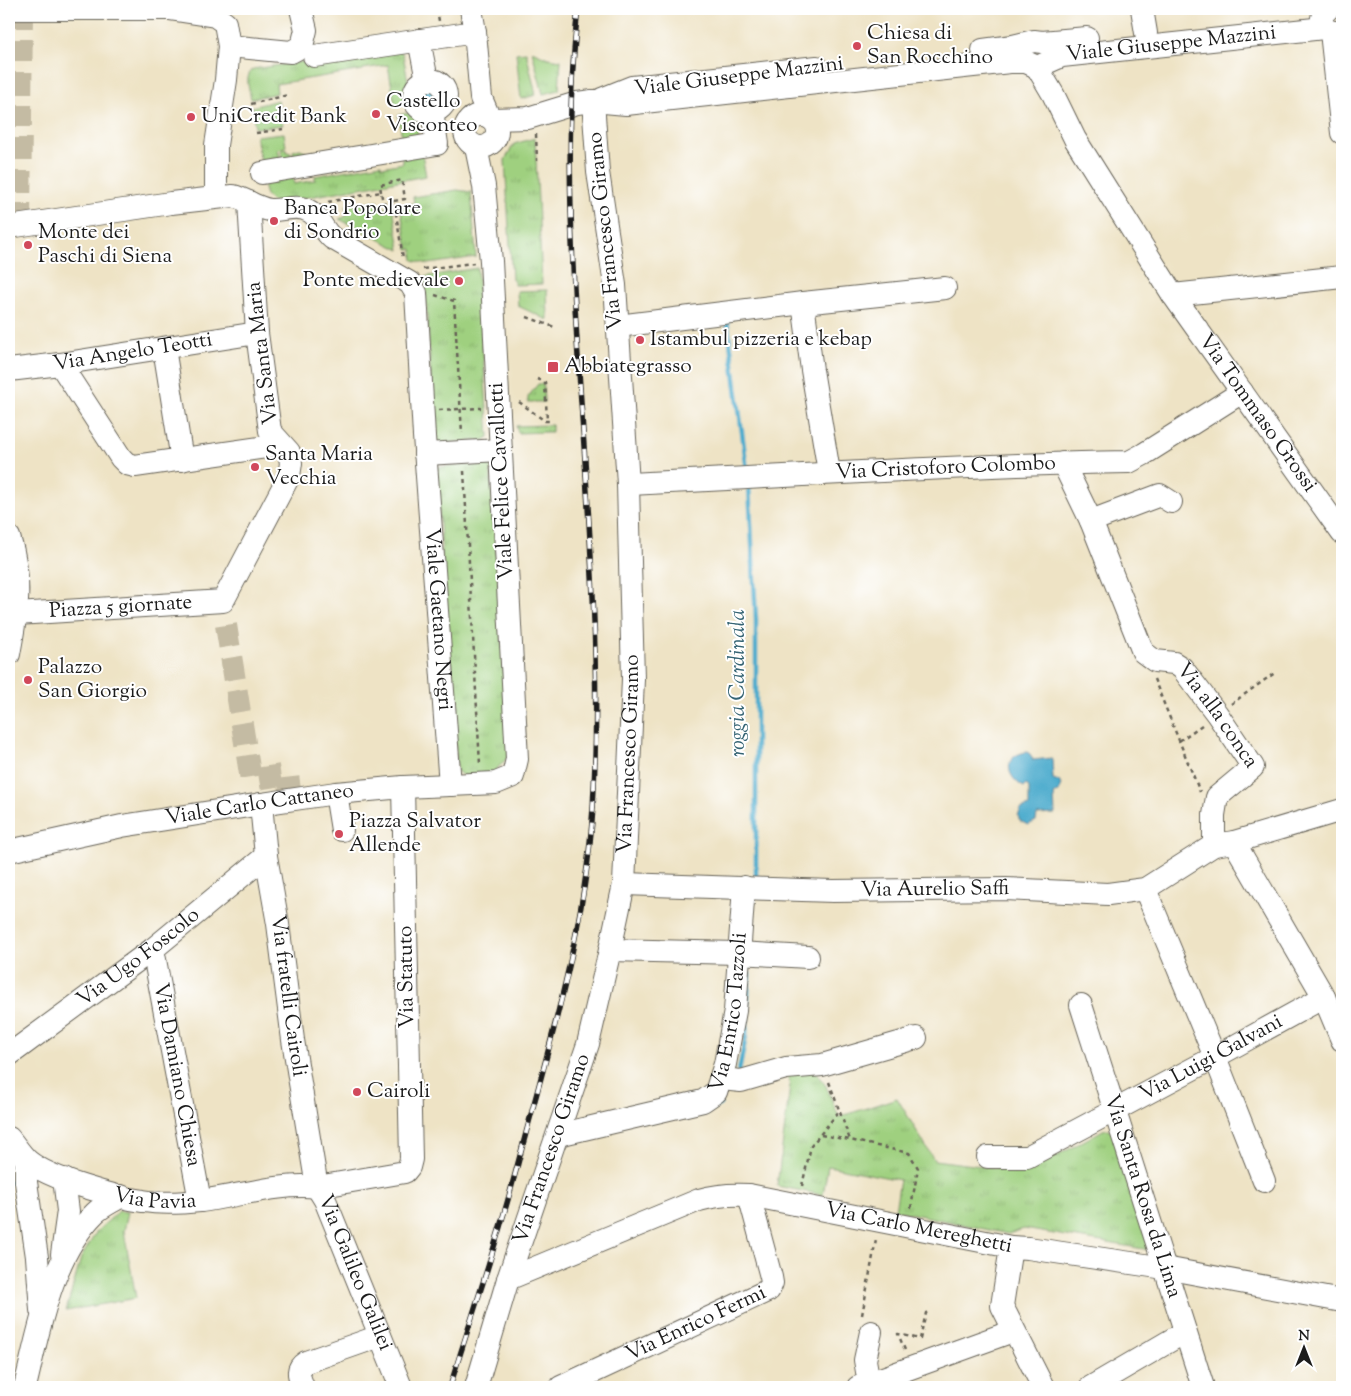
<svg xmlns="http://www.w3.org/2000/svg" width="1351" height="1396" viewBox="0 0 1351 1396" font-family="'Sorts Mill Goudy',serif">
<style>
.grass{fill:url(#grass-tufts);stroke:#5e764e}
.water{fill:#4eaccd;stroke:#356474}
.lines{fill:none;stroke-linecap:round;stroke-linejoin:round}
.stream{stroke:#4eaccd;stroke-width:4.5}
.minor-tunnel{stroke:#c4bba3;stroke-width:22;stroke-dasharray:22 11;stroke-linecap:butt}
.minor-casing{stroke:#666257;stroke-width:24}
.path{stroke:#666257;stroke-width:2.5;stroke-dasharray:4 4;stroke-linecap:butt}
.minor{stroke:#fff;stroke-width:22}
.rail-casing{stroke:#1c1c1c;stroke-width:5.5}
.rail{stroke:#fff;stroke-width:4;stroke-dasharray:11;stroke-linecap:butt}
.poi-dot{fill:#d1495b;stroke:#fff;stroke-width:2}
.labels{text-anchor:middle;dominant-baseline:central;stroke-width:4;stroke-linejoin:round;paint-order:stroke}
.poi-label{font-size:21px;fill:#1c1c1c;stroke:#fff;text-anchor:start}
.street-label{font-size:21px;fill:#1c1c1c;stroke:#fff}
.water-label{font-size:22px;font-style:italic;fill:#356474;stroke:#fff}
</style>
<defs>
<pattern id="grass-tufts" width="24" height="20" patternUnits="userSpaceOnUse" patternTransform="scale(1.25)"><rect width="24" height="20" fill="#9fd07f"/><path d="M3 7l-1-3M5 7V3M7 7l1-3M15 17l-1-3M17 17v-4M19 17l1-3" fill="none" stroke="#88b26d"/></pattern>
</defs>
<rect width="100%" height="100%" fill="#fff"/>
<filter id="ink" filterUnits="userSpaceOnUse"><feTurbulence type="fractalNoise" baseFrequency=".02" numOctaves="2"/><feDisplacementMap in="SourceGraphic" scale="10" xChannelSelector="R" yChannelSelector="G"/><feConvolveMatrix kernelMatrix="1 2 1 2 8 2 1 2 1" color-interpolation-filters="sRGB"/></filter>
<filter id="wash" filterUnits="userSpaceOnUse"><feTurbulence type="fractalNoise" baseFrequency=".0096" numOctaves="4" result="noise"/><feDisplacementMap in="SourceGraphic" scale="20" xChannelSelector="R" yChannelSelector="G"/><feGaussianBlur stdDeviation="1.12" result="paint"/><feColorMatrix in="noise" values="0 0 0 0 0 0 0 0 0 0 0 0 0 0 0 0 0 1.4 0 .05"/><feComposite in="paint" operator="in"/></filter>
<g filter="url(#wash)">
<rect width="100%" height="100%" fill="#eee3c5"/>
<path class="grass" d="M401 51 403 55 412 102 395 105 388 65 363 69V70L276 84 277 93 251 99C249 88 244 77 253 69L314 60Z
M532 51 548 58 561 60 559 90 543 94Z
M526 52 536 95 521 99 516 53Z
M278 100 283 125 255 128 252 107Z
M414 112 419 139 403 142 398 115Z
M284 133 286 147 278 149 280 158 282 157 281 150 287 149V152L291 153 292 157 294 156 293 151 300 149 305 151 307 157 262 167 256 136Z
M535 138 542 284 514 285V281L512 280 505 160 514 144Z
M421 148 426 176 276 203C263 198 265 190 262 177L292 172 294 184 315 180V176L381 164 382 167 403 163 401 152Z
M457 190 471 192 476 257 428 264 413 260 412 249H408L400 206 414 203 413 197Z
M378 200 379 209 393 207 400 250 339 219 345 217 347 213 346 206Z
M477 268 489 437 484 440 435 444 425 280 417 278Z
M547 290 548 320 518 306 517 291Z
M538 384H543L544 402H528V397Z
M552 425V432H548L518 433 516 426Z
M490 464 509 748 508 757 494 772 463 776 457 771 436 467Z
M813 1069 826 1086 839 1117 897 1098 934 1160 1028 1172 1103 1130 1108 1129 1113 1132 1150 1250 1024 1229 1008 1234 895 1210 900 1180 828 1166 823 1195 777 1186 790 1086 787 1074Z
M119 1211 128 1212 124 1231 136 1298 66 1311 81 1258 97 1231Z"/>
<path class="water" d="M420 94a9 9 0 1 1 18 0a9 9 0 1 1-18 0Z
M1027 752 1030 754 1033 760 1052 758 1053 779 1059 781 1061 785 1059 792 1054 794 1055 814 1037 815 1036 821 1028 825 1020 821 1018 816 1021 809 1029 806V787L1026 785 1024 787C1005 777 1003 755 1027 752Z"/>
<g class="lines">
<path class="stream" d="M727 319 747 470
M749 486 756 619V879
M739 1071 746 1036 749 974
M690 1116 706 1112 720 1104
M9 1182H16"/>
</g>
</g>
<g filter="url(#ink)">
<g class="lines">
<path class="minor-tunnel" d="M20 226 22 9
M226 625 251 780 288 774 291 800"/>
<g class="minor-casing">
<g id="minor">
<path d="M9 9H169L215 16 225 23 229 46 226 80 216 145V196"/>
<path d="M471 9 475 32 481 98 489 117"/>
<path d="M1142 9 1146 33"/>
<path d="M1328 9C1316 18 1323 33 1337 32"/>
<path d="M1331 32 1342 133"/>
<path d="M419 40 427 80"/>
<path d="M229 46 291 52 302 46 306 30 301 9"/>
<path d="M983 50 1013 46 1034 41 1042 42 1087 38"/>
<path d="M314 56 475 32"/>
<path id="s1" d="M1037 67 1053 94 1075 139 1173 295 1342 533"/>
<circle cx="430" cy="96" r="16"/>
<path d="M602 99 632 87 817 67"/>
<circle cx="481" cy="131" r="16"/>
<path id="s2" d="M492 119 528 118 577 103 593 101 626 104 1010 62H1026L1037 67 1062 56 1324 28"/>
<path d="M262 173 437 144 432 112"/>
<path id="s3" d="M9 227 171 203 233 196C246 199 256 208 270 210 283 211 296 204 309 211 318 215 323 231 332 238L410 283 416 293 424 436 450 785"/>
<path d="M1173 295 1342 277"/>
<path d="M803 303 945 288"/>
<path d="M618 326 803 303 812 370 829 472"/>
<path d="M164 348 182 460"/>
<path d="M60 364 121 458 127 464 135 466 280 445"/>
<path id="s4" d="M9 370 60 364 257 333"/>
<path d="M425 454 501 450"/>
<path id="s5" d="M1063 463 1091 521 1143 652 1155 661 1174 663 1182 668 1217 714 1253 767 1217 797 1214 815V845"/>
<path id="s6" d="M628 484C795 476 962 465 1129 462L1144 454 1242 392"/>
<path d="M1091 521 1160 495 1171 502"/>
<path d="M9 537C23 581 17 611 9 654"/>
<path id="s7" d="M17 614 223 601 289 476 291 463 289 452 270 431 257 333 249 202"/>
<path d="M336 793 342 830"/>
<path id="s8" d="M261 804 266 856 278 924 293 1040 317 1187 325 1200 401 1387"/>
<path d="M1234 842 1324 997 1342 1040"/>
<path id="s9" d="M9 851 122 826 261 804 336 793 403 787 496 783 513 776 517 759 491 261 484 186 476 147"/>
<path id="s10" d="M624 884 833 891 1006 889 1108 894 1145 889 1214 845 1234 842 1342 810"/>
<path d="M1145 889 1215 1057 1264 1181"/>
<path id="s11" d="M153 949 200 1201"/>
<path d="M610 950 738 953 808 957"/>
<path id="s12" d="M1081 1005 1203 1387"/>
<path id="s13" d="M9 1055 153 949 266 856"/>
<path d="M721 1079 741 1081 786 1068 822 1065 916 1038"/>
<path id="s14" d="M558 1135 703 1101 716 1092 725 1064 735 1011 744 887"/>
<path id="s15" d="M9 1138C15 1145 21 1155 28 1161 50 1179 114 1197 143 1201 161 1204 181 1203 200 1201 235 1197 282 1182 317 1187L405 1172 409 1167 411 1159 403 787"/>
<path id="s16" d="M988 1157H1027L1215 1057 1324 997"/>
<path d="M26 1160V1182L37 1257 41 1310"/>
<path d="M1011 1247 1002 1306 1043 1387"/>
<path d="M62 1254 68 1211 64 1179"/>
<path id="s17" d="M508 1279 699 1200C716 1195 731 1194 749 1195L1011 1247 1028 1248 1165 1268 1342 1301"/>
<path d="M869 1383 865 1360 871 1332"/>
<path d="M25 1387C39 1330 51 1256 95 1213 102 1206 112 1202 121 1196"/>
<path d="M301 1387H303C299 1376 295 1369 306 1362L380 1336"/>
<path id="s18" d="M476 1387 508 1279 588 1044 610 950 624 884 633 679 628 484 615 285 598 172 593 101"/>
<path id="s19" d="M561 1387 769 1290 772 1283 771 1277 749 1195"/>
<path d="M858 1387 1013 1331"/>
<path d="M1091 1387 1185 1332"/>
</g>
</g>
<path class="path" d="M437 9 439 21
M251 104 288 95
M256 133 283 129
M536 134 537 161
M381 192 380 185 402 180 405 199 394 201
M328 202 381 192 383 203 394 201 403 258
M423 269 474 263
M435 295 454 301 462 433
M527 317 557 328
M575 369 591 368
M537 379 545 382 547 421
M519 402 545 421H552
M439 410 481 408
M464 471 480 765
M1154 679 1200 792
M1231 704 1276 672
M1179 741 1202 725
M829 1082 850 1140
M821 1135 850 1140 909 1153 918 1168 911 1208
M802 1186 811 1146 840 1110
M862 1315 876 1240
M905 1350 898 1334 920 1339 926 1313 929 1312"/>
<use href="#minor" class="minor"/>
<g class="rail-casing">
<path id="rail" d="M450 1387C467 1331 486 1276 502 1220 513 1184 522 1147 532 1111 561 1005 590 898 594 788 601 633 585 478 576 324 570 219 566 114 578 9"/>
</g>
<use href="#rail" class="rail"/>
</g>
</g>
<g class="poi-dot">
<circle cx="857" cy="46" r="5"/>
<circle cx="376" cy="114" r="5"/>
<circle cx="191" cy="117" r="5"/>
<circle cx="274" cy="221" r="5"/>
<circle cx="28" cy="245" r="5"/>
<circle cx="459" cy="281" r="5"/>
<circle cx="640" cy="340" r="5"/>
<rect x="547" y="361" width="12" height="12" rx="2.5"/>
<circle cx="255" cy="467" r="5"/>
<circle cx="28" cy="680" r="5"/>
<circle cx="339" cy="834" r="5"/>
<circle cx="357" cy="1092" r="5"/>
</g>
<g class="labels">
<g class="poi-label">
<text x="867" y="34">Chiesa di<tspan x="867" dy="24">San Rocchino</tspan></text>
<text x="386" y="102">Castello<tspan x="386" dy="24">Visconteo</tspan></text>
<text x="201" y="117">UniCredit Bank</text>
<text x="284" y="209">Banca Popolare<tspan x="284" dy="24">di Sondrio</tspan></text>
<text x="38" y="233">Monte dei<tspan x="38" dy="24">Paschi di Siena</tspan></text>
<text x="449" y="281" text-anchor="end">Ponte medievale</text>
<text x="650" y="340">Istambul pizzeria e kebap</text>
<text x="564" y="367">Abbiategrasso</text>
<text x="265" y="455">Santa Maria<tspan x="265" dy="24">Vecchia</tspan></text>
<text x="38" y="668">Palazzo<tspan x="38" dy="24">San Giorgio</tspan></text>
<text x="349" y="822">Piazza Salvator<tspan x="349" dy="24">Allende</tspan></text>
<text x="367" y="1092">Cairoli</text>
</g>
<g class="street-label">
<text stroke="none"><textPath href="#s2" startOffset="688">Viale Giuseppe Mazzini</textPath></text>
<text transform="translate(739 77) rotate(-7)">Viale Giuseppe Mazzini</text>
<text transform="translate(606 231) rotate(-96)">Via Francesco Giramo</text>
<text stroke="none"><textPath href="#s4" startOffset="125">Via Angelo Teotti</textPath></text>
<text transform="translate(263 353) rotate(-97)">Via Santa Maria</text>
<text stroke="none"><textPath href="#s1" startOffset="411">Via Tommaso Grossi</textPath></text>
<text stroke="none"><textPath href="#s6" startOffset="318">Via Cristoforo Colombo</textPath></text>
<text transform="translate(502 481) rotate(-93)">Viale Felice Cavallotti</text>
<text stroke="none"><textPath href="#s7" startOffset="104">Piazza 5 giornate</textPath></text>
<text stroke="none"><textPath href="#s3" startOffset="770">Viale Gaetano Negri</textPath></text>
<text stroke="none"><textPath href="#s5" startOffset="308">Via alla conca</textPath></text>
<text stroke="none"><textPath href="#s18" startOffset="655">Via Francesco Giramo</textPath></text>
<text stroke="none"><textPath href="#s9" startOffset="255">Viale Carlo Cattaneo</textPath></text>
<text stroke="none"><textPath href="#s10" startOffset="311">Via Aurelio Saffi</textPath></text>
<text stroke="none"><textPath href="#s13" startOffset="162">Via Ugo Foscolo</textPath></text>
<text transform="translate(407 977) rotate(-91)">Via Statuto</text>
<text stroke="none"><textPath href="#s8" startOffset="194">Via fratelli Cairoli</textPath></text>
<text stroke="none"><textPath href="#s14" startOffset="246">Via Enrico Tazzoli</textPath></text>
<text stroke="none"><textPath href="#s16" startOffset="248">Via Luigi Galvani</textPath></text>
<text stroke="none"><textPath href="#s11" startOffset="128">Via Damiano Chiesa</textPath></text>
<text stroke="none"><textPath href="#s18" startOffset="250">Via Francesco Giramo</textPath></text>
<text stroke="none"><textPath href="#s15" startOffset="164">Via Pavia</textPath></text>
<text stroke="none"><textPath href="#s12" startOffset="201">Via Santa Rosa da Lima</textPath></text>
<text stroke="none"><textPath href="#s17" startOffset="430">Via Carlo Mereghetti</textPath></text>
<text stroke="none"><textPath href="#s8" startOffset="481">Via Galileo Galilei</textPath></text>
<text stroke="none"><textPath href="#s19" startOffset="149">Via Enrico Fermi</textPath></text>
</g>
<g class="water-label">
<text transform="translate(739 683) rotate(-90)">roggia Cardinala</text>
</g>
</g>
<rect width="1351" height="1396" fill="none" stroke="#fff" stroke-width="30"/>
<g transform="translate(1304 1348)" stroke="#ffffff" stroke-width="4" paint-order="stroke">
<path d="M0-4L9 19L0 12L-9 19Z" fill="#1c1c1c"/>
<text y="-8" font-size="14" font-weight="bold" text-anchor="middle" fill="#1c1c1c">N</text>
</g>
</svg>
